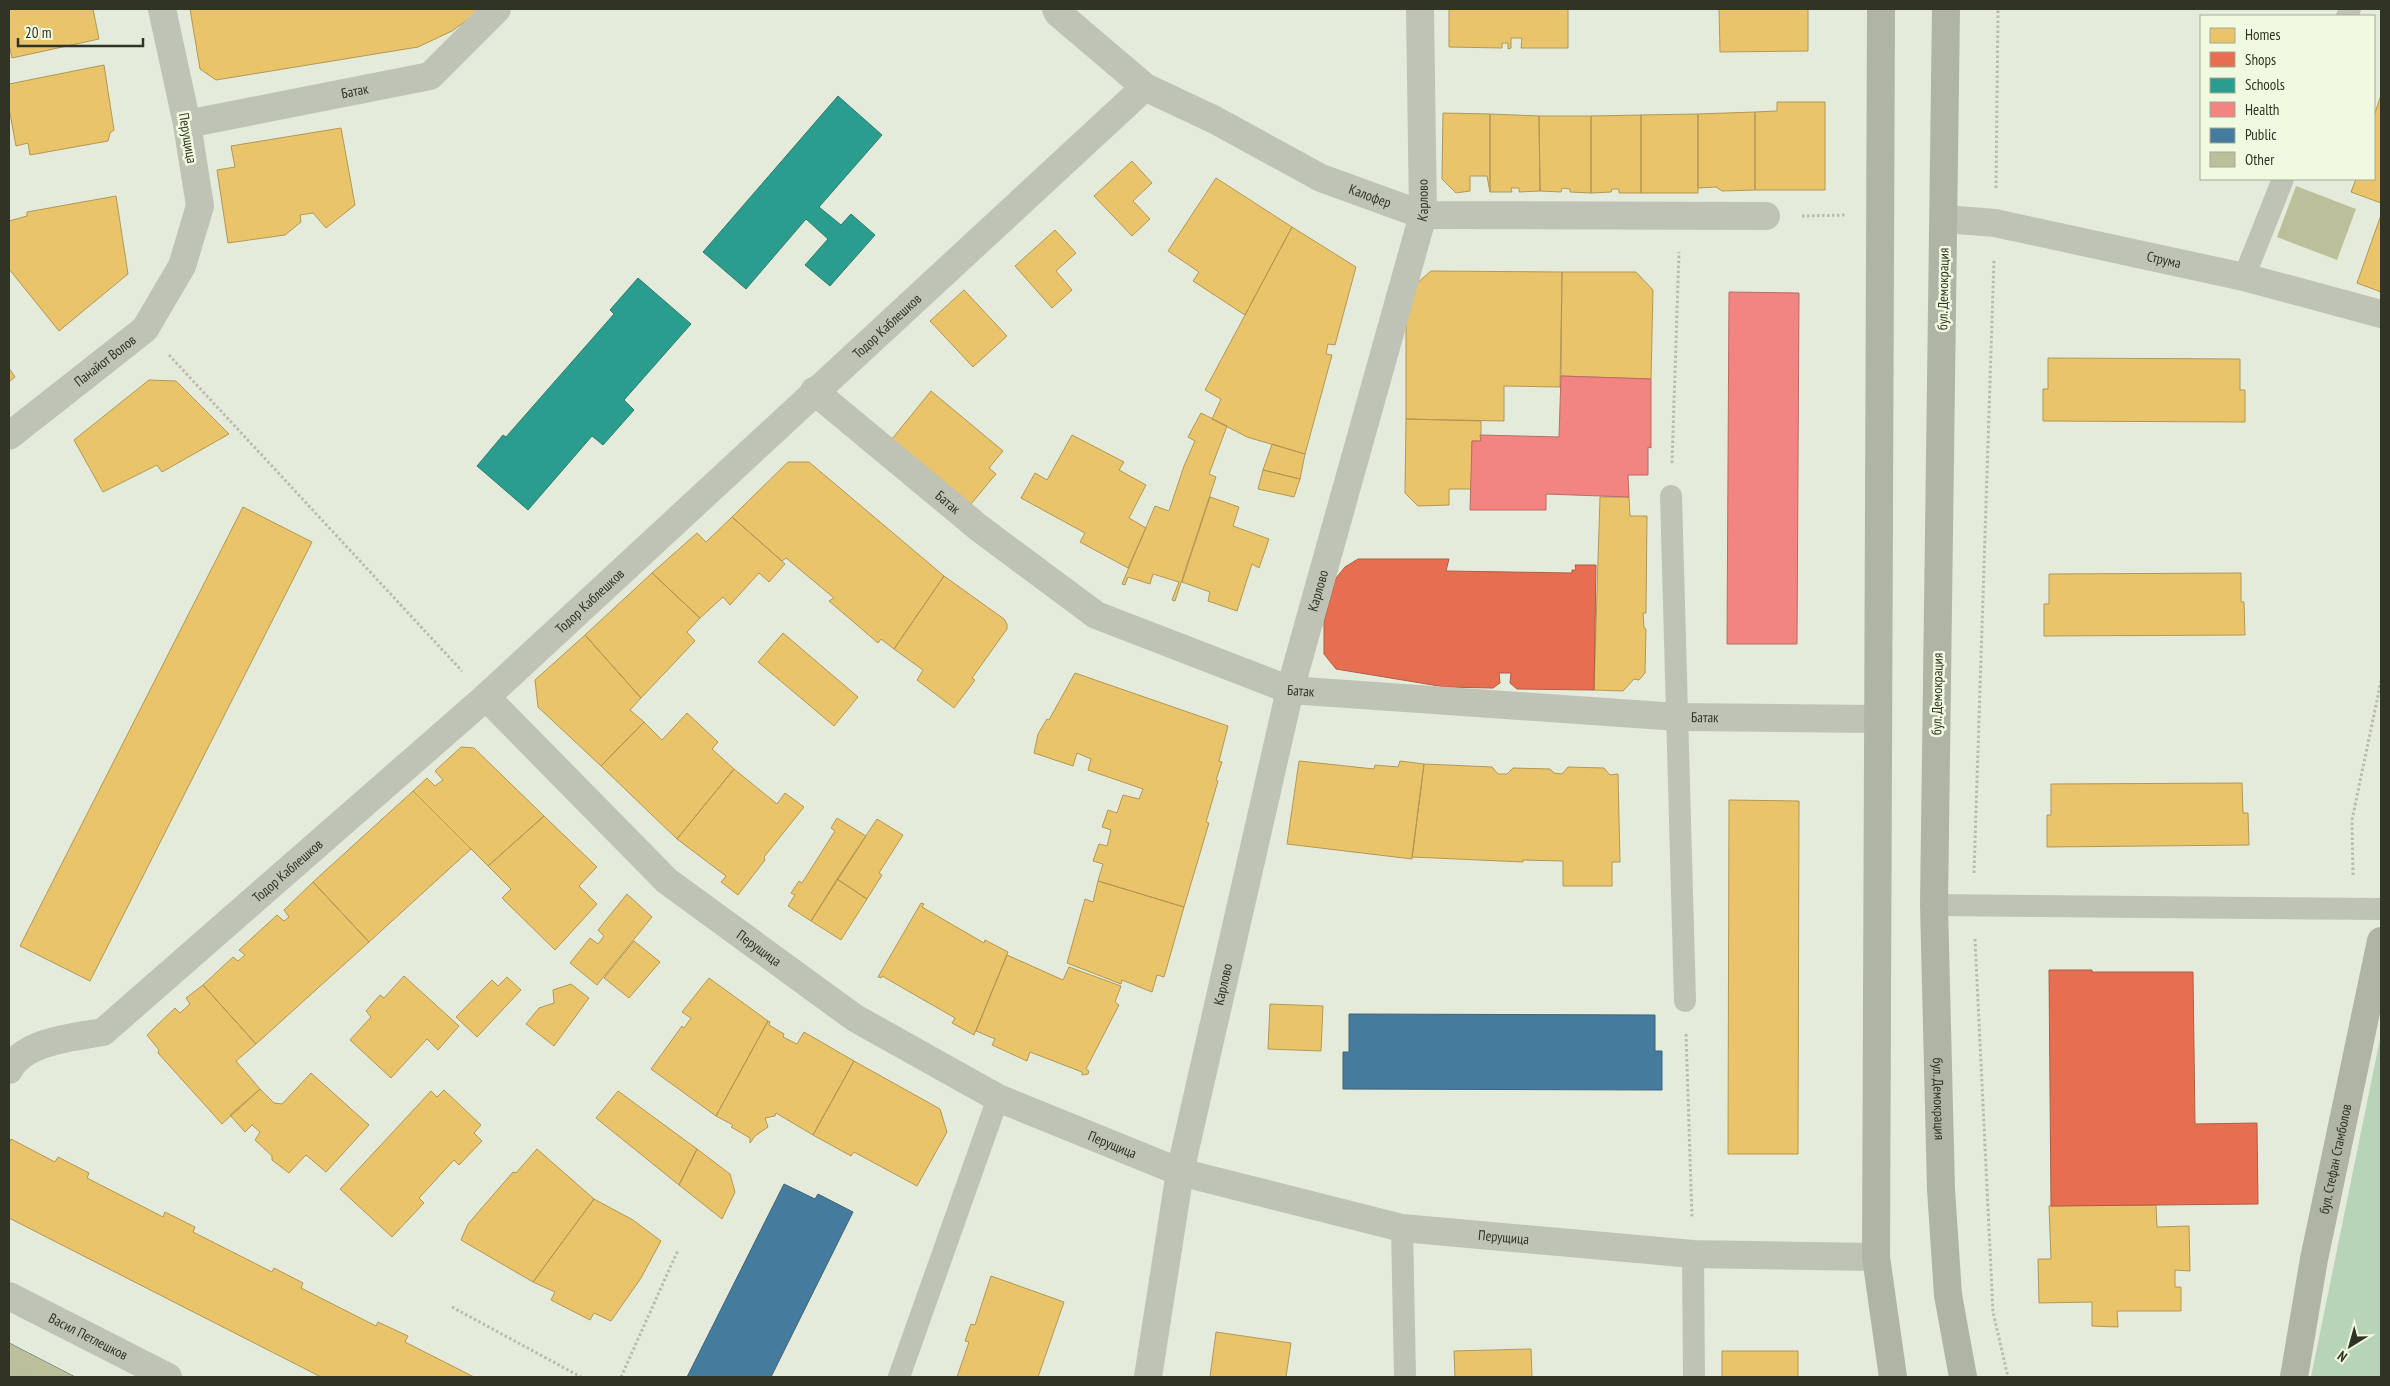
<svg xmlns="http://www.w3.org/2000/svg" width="2390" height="1386" viewBox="0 0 2390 1386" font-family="'PT Sans Narrow',sans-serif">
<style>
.green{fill:#b8d4b8}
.homes{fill:#e9c46a;stroke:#b29855}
.shops{fill:#e76f51;stroke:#b05d44}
.schools{fill:#2a9d8f;stroke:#2c7d6f}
.health{fill:#f28482;stroke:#b86c66}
.public{fill:#457b9d;stroke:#3f6579}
.building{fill:#bbc09b}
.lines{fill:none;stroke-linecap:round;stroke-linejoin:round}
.path{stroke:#b8bcad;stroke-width:3;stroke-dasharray:2.5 2.5;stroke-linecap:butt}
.lane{stroke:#bfc3b5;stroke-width:22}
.street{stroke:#bfc3b5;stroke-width:28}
.secondary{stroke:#b0b4a5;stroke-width:28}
.labels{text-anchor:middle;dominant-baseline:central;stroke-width:5;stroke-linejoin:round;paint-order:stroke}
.street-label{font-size:14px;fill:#313324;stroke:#f0fae0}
</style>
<rect width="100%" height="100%" fill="#e5ebdb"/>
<path class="green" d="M2381 1034V1377H2311Z"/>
<path class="homes" d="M9 9H93L99 39 12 58 9 44Z
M190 9H482L452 31 418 47 216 80 200 69Z
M1449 9H1568V48H1521L1522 38H1511V48L1508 49V43H1502V48L1449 47Z
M1719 9H1808V51L1720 52Z
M104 65 114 130 110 133 108 141 30 155 28 143 16 146 9 108V84Z
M2381 95V203L2351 192 2356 179H2374V116Z
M1777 102H1825V190H1755V112L1777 111Z
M1755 112V190L1722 191 1716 187 1698 188V114Z
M1443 113 1490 114V192L1487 176H1470V191L1456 193 1442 179Z
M1490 114 1539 116 1540 191 1519 192V188H1511L1512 192H1490Z
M1698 114V193H1641V115Z
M1641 115V193H1619V189H1612L1611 192 1591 193V116Z
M1539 116H1591V193L1570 192V189L1562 188 1561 192 1540 191Z
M341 128 355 205 326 228 313 213 300 215 301 222 285 235 228 243 217 170 235 167 231 146Z
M1132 161 1152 183 1133 201 1150 219 1132 236 1094 196Z
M1216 178 1292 227 1245 315 1193 281 1199 272 1168 251Z
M116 196 128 274 59 331 9 269V221L27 216V212Z
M2381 215V292L2357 283Z
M1292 227 1356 267 1335 345 1328 344 1326 354 1332 355 1305 454 1247 437 1212 419 1221 399 1205 390Z
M1055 230 1076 253 1056 271 1072 290 1052 308 1015 266Z
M1431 271 1562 272 1560 387 1504 386V421L1406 419V324L1416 284Z
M1562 272H1636L1653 290 1651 379 1561 376Z
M964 290 1007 336 973 367 930 321Z
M2048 358 2240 359V390H2245V422L2043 421V389H2048Z
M9 368 15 377 9 382Z
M149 380 176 381 229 434 162 472 157 465 103 492 74 440Z
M931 391 1003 451 989 468 996 474 971 504 892 439Z
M1201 413 1227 426 1209 474 1216 477 1175 601 1172 600 1179 582 1153 574 1150 584 1128 577 1125 585 1122 584 1155 506 1169 511 1184 466 1195 441 1188 437Z
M1406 419 1481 421V441H1472V489H1449V505L1418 506 1405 493Z
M1072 435 1124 462 1119 470 1146 485 1129 518 1146 528 1128 568 1080 542 1085 533 1021 498 1035 473 1047 480Z
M1272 444 1305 454 1300 479 1263 470Z
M788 462H809L944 576 894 649 881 639 878 643 829 601 834 598 786 558 782 561 732 517Z
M1263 470 1300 479 1294 497 1258 489Z
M1210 497 1239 507 1233 526 1269 539 1259 568 1252 564 1237 611 1208 601 1210 592 1182 582Z
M1600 497H1629L1630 516H1647L1646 613H1643L1644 628 1646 629 1645 673 1639 680 1634 679 1623 691 1594 690Z
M243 507 312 542 90 981 20 946Z
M732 517 785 564 769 582 759 573 730 605 723 597 700 618 652 573 697 533 706 542Z
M652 573 700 618 687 632 695 641 641 698 585 635Z
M2241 573V602H2244L2245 635 2044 636V604H2049V574Z
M944 576 1004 619 1007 624V629L972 678 975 680 954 708 917 680 923 670 894 649Z
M783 633 858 697 834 726 758 662Z
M585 635 641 698 630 710 644 722 601 766 538 707 535 680Z
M1075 673 1228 726 1219 761 1222 762 1216 780 1218 781 1206 822 1209 823 1184 907 1098 881 1103 864 1093 861 1099 844 1107 846 1111 830 1102 827 1108 810 1117 813 1123 795 1139 799 1143 789 1088 770 1091 759 1077 753 1073 766 1034 753 1038 734 1047 719 1049 720Z
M687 713 718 742 712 749 734 769 677 839 601 766 644 722 662 740Z
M461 747 474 748 544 816 488 866 413 791 427 778 435 786 443 780 435 771Z
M1299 761 1374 769 1375 765 1398 767 1400 761 1424 764 1412 859 1287 844Z
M1424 764 1492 767 1498 774H1507L1513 768 1550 769 1554 773 1562 774 1568 767 1604 768 1610 775 1618 774 1620 862H1612V886H1563V861L1523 860V862L1412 857Z
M734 769 777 804 785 793 804 807 764 857 765 860 738 895 721 882 726 876 677 839Z
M2242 783 2243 813H2248L2249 845 2047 847V815H2051V784Z
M413 791 471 849 369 942 313 882Z
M1729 800 1799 801 1798 1154H1728Z
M544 816 597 867 579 886 597 904 555 950 502 898 511 889 488 866Z
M837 818 866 836 811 921 788 906 795 895 791 893 799 881 802 883 835 831 831 828Z
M877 819 903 835 879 873 882 875 867 899 837 879Z
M837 879 867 899 841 940 811 921Z
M1098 881 1184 907 1164 977 1157 975 1152 992 1122 980 1121 984 1067 963 1085 899 1093 902Z
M313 882 369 942 256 1044 203 985 233 957 238 961 245 955 239 950 277 915 284 921 289 917 284 910Z
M627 894 652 917 597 985 570 963 590 938 598 944 604 936 598 930Z
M921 903 924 904 922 907 984 943 985 940 1008 952 974 1035 952 1023 955 1018 882 976 881 978 878 977Z
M634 941 660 962 629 998 604 978Z
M1007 955 1063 980 1069 967 1121 986 1115 1002 1119 1005 1086 1069 1089 1071 1088 1074 1082 1075V1072L1030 1052 1027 1061 992 1045 995 1039 976 1031Z
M404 976 459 1026 438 1050 427 1039 391 1078 350 1040 371 1017 366 1011 380 995 384 998Z
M507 977 521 990 477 1037 456 1017 492 980 498 986Z
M709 978 768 1021 716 1116 651 1069 682 1026 684 1028 691 1018 682 1012Z
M571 984 589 998 554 1046 526 1024 539 1008 554 1003 553 990Z
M203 985 256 1044 236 1061 260 1089 222 1124 158 1053 159 1050 147 1035 175 1008 180 1013 190 1004 186 998Z
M1270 1004 1323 1006 1321 1051 1268 1049Z
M768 1021 770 1022 769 1025 784 1034 783 1037 797 1044 804 1032 854 1061 813 1135 776 1113 775 1116 765 1118 768 1127 755 1136 750 1143V1138L731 1127 733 1125 716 1116Z
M854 1061 940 1109 947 1132 917 1186 854 1152 851 1156 813 1135Z
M311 1073 369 1125 326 1172 306 1155 289 1173 272 1160V1156L255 1140 260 1132 252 1125 245 1132 230 1115 260 1089 274 1103 282 1104Z
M444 1090 481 1125 474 1133 482 1141 459 1165 454 1160 419 1198 424 1203 392 1237 340 1189 431 1091 437 1097Z
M618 1091 697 1149 679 1185 596 1118Z
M11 1139 55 1162 58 1157 89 1173 87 1178 163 1217 165 1212 195 1227 193 1232 272 1272 274 1268 303 1283 301 1288 376 1326 378 1322 408 1336 405 1342 474 1377H321L9 1218V1144Z
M537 1149 594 1199 533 1282 461 1240 468 1224 513 1172 516 1173Z
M697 1149 730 1174 735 1192 722 1219 679 1185Z
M594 1199 633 1220 661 1241 641 1278 611 1321 594 1313 590 1320 551 1300 555 1292 533 1282Z
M2156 1205 2157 1227 2189 1226 2190 1271 2175 1270V1287H2181V1311H2117L2118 1327 2092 1326V1302L2039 1303 2038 1259H2051L2049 1206Z
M991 1276 1064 1302 1038 1377H957L969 1342 965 1341 971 1324 975 1325Z
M1216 1332 1291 1343 1286 1377H1210Z
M1531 1349 1532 1377H1455L1454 1351Z
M1722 1351H1798V1377H1722Z"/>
<path class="shops" d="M1358 559H1449L1446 571 1572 573V570H1576L1575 565H1596L1594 690 1517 689 1510 683 1511 673H1499L1500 683 1493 688 1445 687 1336 669 1324 654V621L1336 578 1345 567Z
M2049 970H2092V972H2193L2195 1124 2257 1123 2258 1204 2051 1206Z"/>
<path class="schools" d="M838 96 882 135 819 207 841 225 851 214 875 235 830 286 805 265 828 239 806 219 746 289 703 252Z
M638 278 691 324 624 400 634 410 603 445 592 436 528 510 477 466 503 435 506 437 614 314 610 310Z"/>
<path class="health" d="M1729 292 1799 293 1797 644H1727Z
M1561 376 1651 379V448L1648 447V475H1628L1629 497 1546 494V510H1470L1472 441H1481L1480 435 1559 437Z"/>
<path class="public" d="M1349 1014 1655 1015V1051H1662V1090L1343 1089V1052H1349Z
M784 1184 815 1199 818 1194 853 1212 771 1377H687Z
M9 1343 75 1377H9Z"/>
<path class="building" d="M2296 186 2356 209 2337 260 2277 237Z
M9 1343 75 1377H9Z"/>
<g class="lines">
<path class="path" d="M1996 188 1998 9
M1802 216 1846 215
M169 355 462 671
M1672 463 1679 252
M1974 873 1994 259
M2353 875 2352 820 2381 681
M1975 939 1993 1312 2008 1377
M1686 1034 1692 1218
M452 1307 581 1377
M9 1365 33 1377
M621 1377 678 1250"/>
<path class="lane" d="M2347 16 2350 9
M2244 277 2283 179
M1671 496 1685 1001
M1934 905 2381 909
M1402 1228 1405 1377
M1693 1254 1694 1377
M899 1377 998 1098"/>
<g class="street">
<path id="s1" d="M1056 9 1058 13 1145 87 1215 120 1321 178 1423 215 1766 216"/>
<path id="s2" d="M187 124 430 76 497 9"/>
<path id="s3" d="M1944 219 1995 223 2244 277 2381 314"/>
<path id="s4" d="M814 391 979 528 1096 615 1290 690 1678 717 1877 719"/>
<path id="s5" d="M9 436 145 329 182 266 200 206 187 124 162 9"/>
<path id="s6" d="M486 697 667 881 855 1018 998 1098 1180 1172 1402 1228 1693 1254 1876 1257"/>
<path id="s7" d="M9 1070C24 1041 74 1037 103 1032L486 697 1145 87"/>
<path id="s8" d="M9 1296 168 1377"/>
<path id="s9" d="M1148 1377 1180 1172 1290 690 1423 215 1420 9"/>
</g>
<g class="secondary">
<path d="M1881 9 1876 1257 1893 1377"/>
<path id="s10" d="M1946 9 1934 905 1941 1189 1948 1295 1963 1377"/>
<path id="s11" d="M2294 1377 2314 1259 2381 941"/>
</g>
</g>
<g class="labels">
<g class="street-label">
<text stroke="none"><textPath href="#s2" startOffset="171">Батак</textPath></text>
<text transform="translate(188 138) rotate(80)">Перущица</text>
<text stroke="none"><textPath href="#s1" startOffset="369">Калофер</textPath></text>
<text stroke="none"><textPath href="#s9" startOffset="1210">Карлово</textPath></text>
<text stroke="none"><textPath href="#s3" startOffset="224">Струма</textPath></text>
<text transform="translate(1943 289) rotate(-89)">бул. Демокрация</text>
<text stroke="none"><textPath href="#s7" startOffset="1160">Тодор Каблешков</textPath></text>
<text stroke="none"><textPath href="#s5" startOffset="122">Панайот Волов</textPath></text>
<text stroke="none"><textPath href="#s4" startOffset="174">Батак</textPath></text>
<text stroke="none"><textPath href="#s9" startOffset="805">Карлово</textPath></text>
<text stroke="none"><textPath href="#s7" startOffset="755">Тодор Каблешков</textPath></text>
<text stroke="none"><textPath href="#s4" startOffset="579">Батак</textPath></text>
<text transform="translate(1937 694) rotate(-89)">бул. Демокрация</text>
<text stroke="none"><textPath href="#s4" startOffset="984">Батак</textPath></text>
<text stroke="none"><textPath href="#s7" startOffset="350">Тодор Каблешков</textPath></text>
<text stroke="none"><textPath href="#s6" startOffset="372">Перущица</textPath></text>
<text stroke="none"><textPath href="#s9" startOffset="400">Карлово</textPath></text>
<text stroke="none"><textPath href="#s10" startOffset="1090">бул. Демокрация</textPath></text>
<text stroke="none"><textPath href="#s6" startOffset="778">Перущица</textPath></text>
<text stroke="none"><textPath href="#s11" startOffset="222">бул. Стефан Стамболов</textPath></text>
<text stroke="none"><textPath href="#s6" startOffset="1182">Перущица</textPath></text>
<text stroke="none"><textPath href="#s8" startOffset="89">Васил Петлешков</textPath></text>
</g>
</g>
<rect width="2390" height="1386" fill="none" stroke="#313324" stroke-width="20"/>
<rect x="2200" y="15" width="175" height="165" fill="#f0fae0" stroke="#a4aa95"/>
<rect x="2210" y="28" width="25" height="15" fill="#e9c46a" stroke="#a4aa95"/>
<text x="2245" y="40" font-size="15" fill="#313324">Homes</text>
<rect x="2210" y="52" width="25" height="15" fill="#e76f51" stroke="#a4aa95"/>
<text x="2245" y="65" font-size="15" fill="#313324">Shops</text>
<rect x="2210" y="78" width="25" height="15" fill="#2a9d8f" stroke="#a4aa95"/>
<text x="2245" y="90" font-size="15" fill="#313324">Schools</text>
<rect x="2210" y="102" width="25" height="15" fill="#f28482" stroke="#a4aa95"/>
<text x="2245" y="115" font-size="15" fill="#313324">Health</text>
<rect x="2210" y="128" width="25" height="15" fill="#457b9d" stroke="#a4aa95"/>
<text x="2245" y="140" font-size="15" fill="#313324">Public</text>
<rect x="2210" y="152" width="25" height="15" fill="#bbc09b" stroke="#a4aa95"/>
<text x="2245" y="165" font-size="15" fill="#313324">Other</text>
<g transform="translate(2350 1346) rotate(217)" stroke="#f0fae0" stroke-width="4" paint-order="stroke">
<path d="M0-4L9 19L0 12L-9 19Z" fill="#313324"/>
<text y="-8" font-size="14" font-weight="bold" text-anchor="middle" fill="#313324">N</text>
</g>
<path d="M18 38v8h125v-8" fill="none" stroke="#313324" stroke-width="2.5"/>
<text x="25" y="38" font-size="15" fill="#313324" stroke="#f0fae0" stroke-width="4" paint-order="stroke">20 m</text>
</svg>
